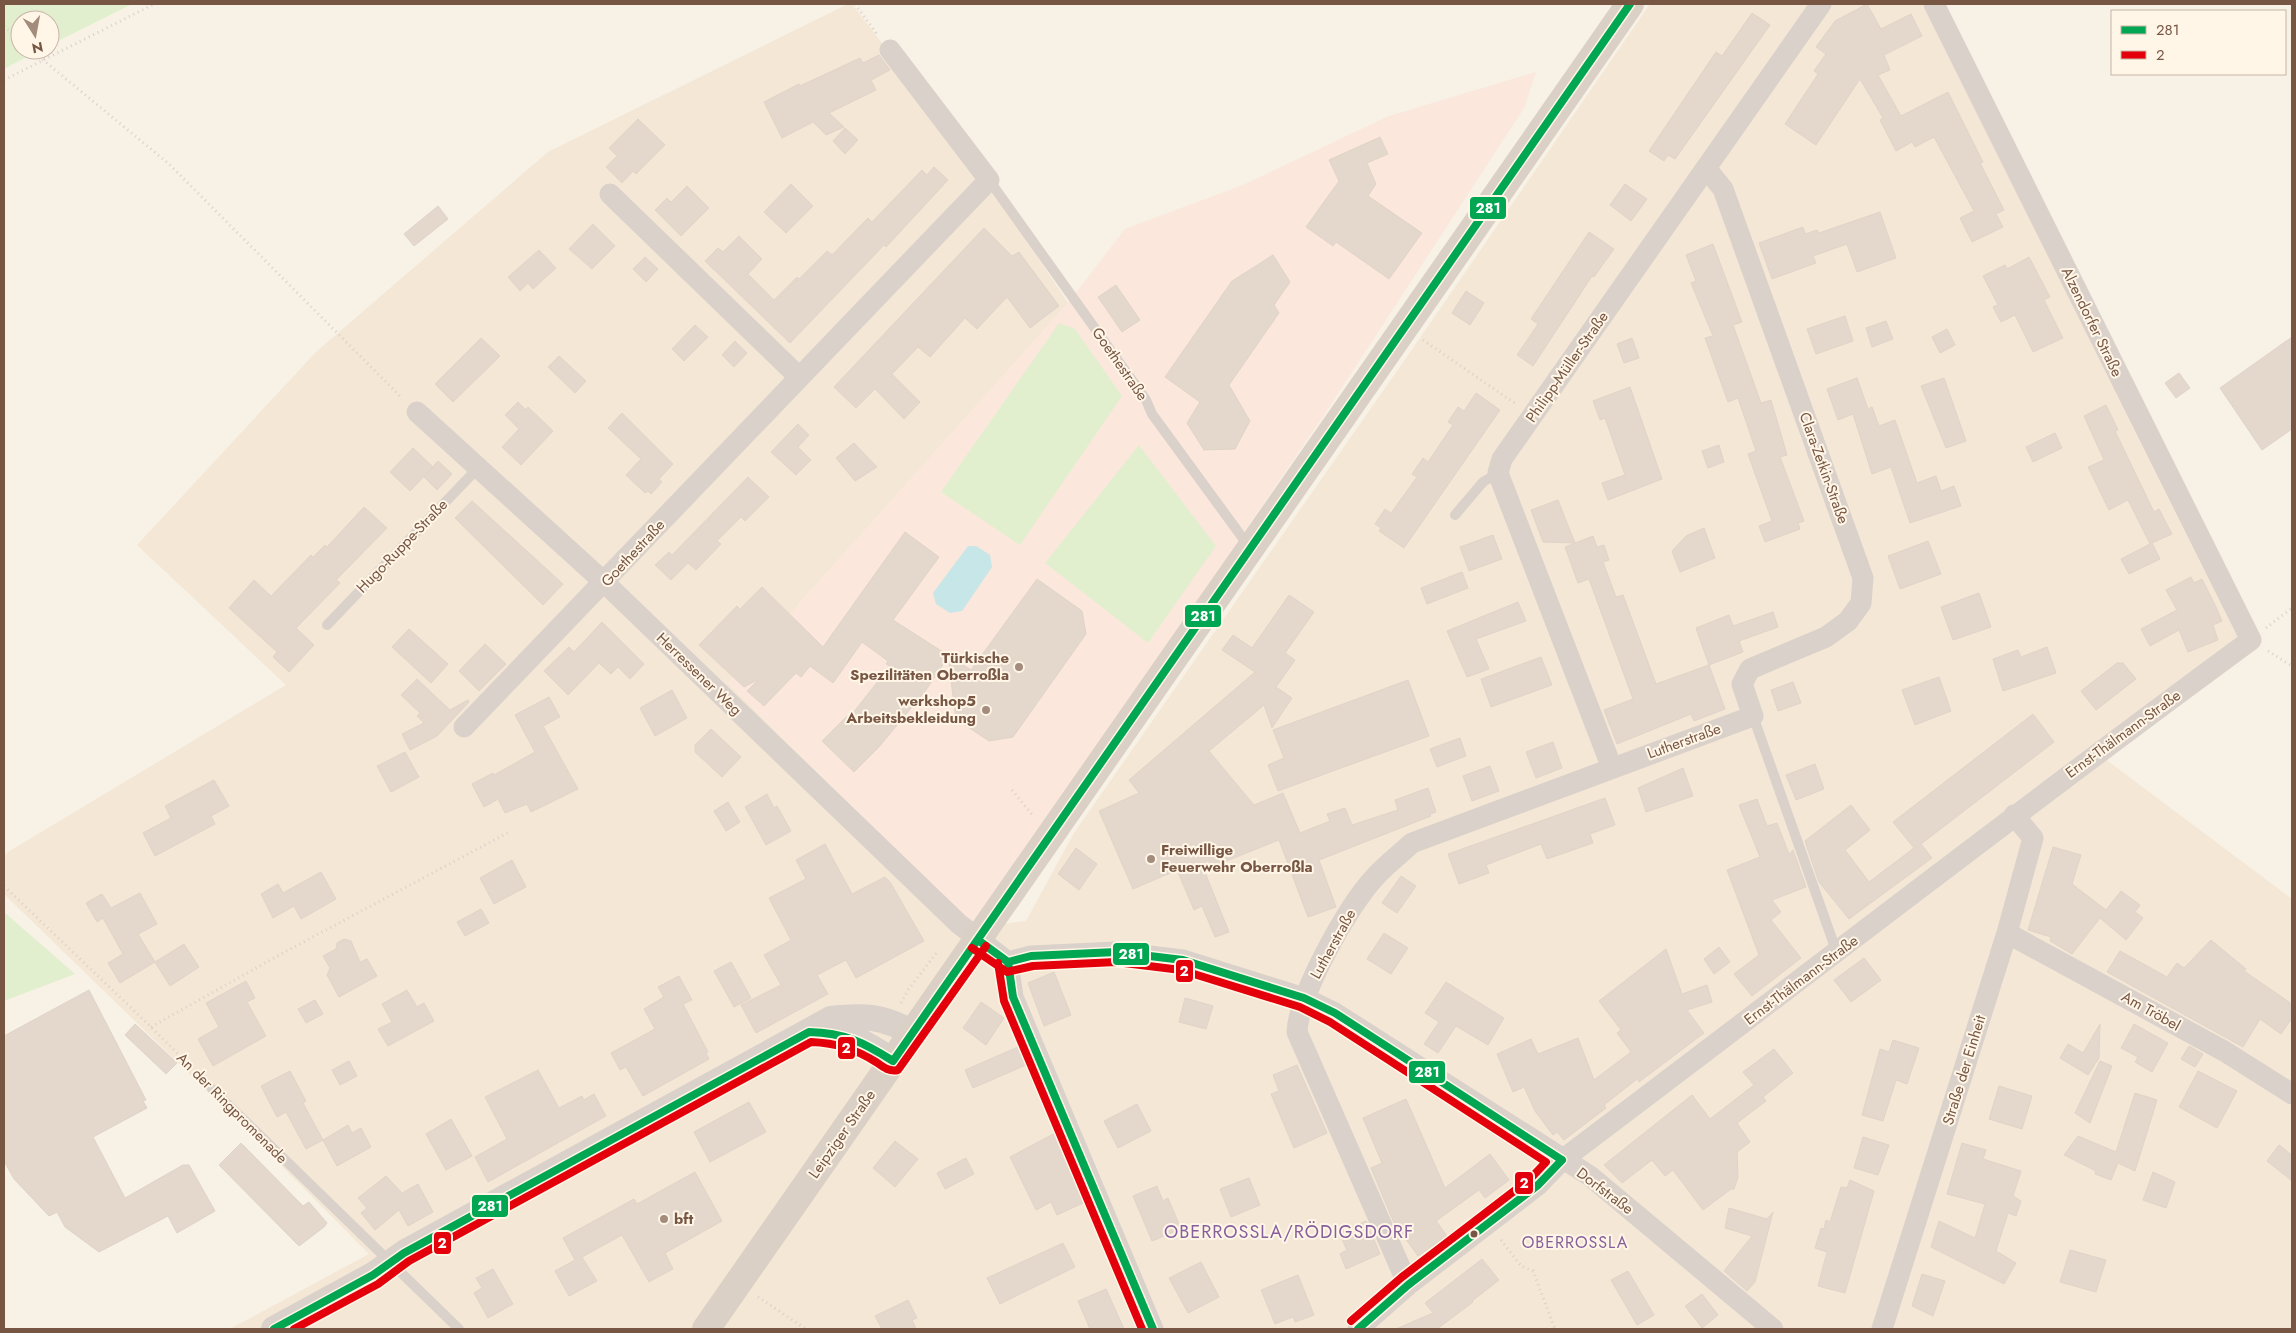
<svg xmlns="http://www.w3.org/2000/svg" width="2296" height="1333" viewBox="0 0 2296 1333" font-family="Jost,sans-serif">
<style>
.residential{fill:#f4e7d5}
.commercial{fill:#fbe7db}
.green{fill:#e2efcf}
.water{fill:#c7e6e8}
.building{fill:#e4d8cd;stroke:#e0d3c8}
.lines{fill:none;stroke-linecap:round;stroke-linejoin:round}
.path{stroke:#dad0ca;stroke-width:3;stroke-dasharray:1 4;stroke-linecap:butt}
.service{stroke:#dad1ca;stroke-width:10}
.minor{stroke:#dad1ca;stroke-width:21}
.tertiary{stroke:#dad1ca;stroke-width:26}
.primary{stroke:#dad0c5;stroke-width:28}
.bus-1-casing{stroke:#fff6e7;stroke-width:11}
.bus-2-casing{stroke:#fff6e7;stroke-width:11}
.bus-1{stroke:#00a651;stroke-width:8}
.bus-2{stroke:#e3000b;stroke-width:8}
.poi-dot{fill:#a48c7d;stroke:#fff6e7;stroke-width:2}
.bus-dot{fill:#775644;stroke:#fff6e7;stroke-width:2}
.labels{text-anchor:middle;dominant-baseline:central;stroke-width:4;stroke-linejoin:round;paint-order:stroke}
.street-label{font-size:15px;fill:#775644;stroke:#fff6e7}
.poi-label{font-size:15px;font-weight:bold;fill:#775644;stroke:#fff6e7;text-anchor:end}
.neighbourhood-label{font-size:16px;letter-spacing:1px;fill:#875f9b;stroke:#fff6e7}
.quarter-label{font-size:18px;letter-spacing:1px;fill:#875f9b;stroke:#fff6e7}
.line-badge{stroke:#fff6e7;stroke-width:2}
.badge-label{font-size:14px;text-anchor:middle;font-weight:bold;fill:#fff}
</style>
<rect width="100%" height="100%" fill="#f7f1e6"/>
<path class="residential" d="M848 4H852L990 185 1068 303 728 683 973 928 1026 921 1074 833 1411 351 1650 4H1932L2252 645 2101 756 2292 899V1329H230L369 1254 207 1091 4 894V857L8 852 286 685 137 545 316 352 548 152Z"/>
<path class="commercial" d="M1536 72 1524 108 1326 412 974 928 728 683 1068 303 1125 229 1243 185 1389 116Z"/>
<path class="green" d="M4 4H132L50 45V20H20V50H40L4 69Z
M1059 323 1075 329 1122 396 1020 545 941 492Z
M1139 445 1216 546 1148 643 1045 563Z
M4 912 75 974 4 1001Z"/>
<path class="water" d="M968 546H976L990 555 992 567 962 611 950 613 936 604 933 593Z"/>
<path class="building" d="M1867 4 1881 29 1911 14 1922 36 1884 55 1890 70 1878 75 1901 116 1948 92 1983 162 1980 163 2004 210 1996 214 2003 227 1972 242 1960 218 1974 211 1934 137 1915 147 1912 142 1896 151 1880 120 1883 118 1860 79 1816 145 1785 124 1818 74 1814 71 1826 54 1816 47 1835 21Z
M1752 13 1770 25 1675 159 1668 155 1664 161 1649 151 1716 52 1722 56Z
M879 55 890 70 871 80 876 90 829 113 844 127 826 135 813 122 782 138 764 102 799 84 800 86 860 58 863 63Z
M638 119 665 145 636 174 633 171 622 183 606 167 617 156 609 148Z
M845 128 858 140 845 154 833 141Z
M1380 137 1388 154 1367 163 1376 184 1368 196 1422 233 1389 279 1336 242 1333 246 1306 227 1339 181 1329 160Z
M934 167 948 180 886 247 884 245 790 343 705 261 718 248 723 252 739 236 762 259 748 274 774 300 797 277 799 279 827 251 832 255 868 218 872 222 922 170 927 175Z
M791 184 813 206 786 233 764 212Z
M1625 184 1647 199 1631 221 1610 205Z
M687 186 709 208 681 236 655 210 667 198 671 202Z
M438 206 448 219 414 246 404 234Z
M1880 212 1896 258 1857 272 1847 244 1813 256 1816 263 1772 279 1759 243 1803 227 1805 234 1817 230 1819 233Z
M593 224 615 246 592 269 569 249Z
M984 228 1012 256 1019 252 1059 306 1030 328 1007 297 977 329 965 318 930 357 918 347 892 374 920 402 904 419 875 389 856 408 834 387Z
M1589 232 1614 249 1594 277 1592 276 1533 366 1517 355 1538 324 1531 319Z
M1713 244 1742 322 1733 325 1761 403 1771 400 1787 455 1780 457 1804 521 1798 523 1800 529 1765 542 1759 526 1772 521 1748 454 1756 451 1738 398 1728 402 1705 338 1713 336 1691 283 1696 281 1686 255Z
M539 250 556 268 533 289 528 283 520 291 508 277Z
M1273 255 1290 282 1274 305 1279 313 1229 385 1250 421 1235 449 1204 450 1187 423 1200 402 1165 377 1232 281Z
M645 257 658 269 646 282 633 269Z
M2029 257 2050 297 2044 300 2063 338 2033 352 2015 315 2001 322 1993 307 1998 305 1983 276 2005 265 2007 269Z
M1116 285 1140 320 1122 332 1098 297Z
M1466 291 1484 303 1470 325 1452 313Z
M1845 316 1853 341 1816 354 1807 329Z
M1886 321 1893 339 1872 347 1866 328Z
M695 325 708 337 684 361 672 349Z
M1947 329 1955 345 1940 353 1932 337Z
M2292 337V429L2262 450 2220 388Z
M481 338 500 356 453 402 435 384Z
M1632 338 1639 358 1624 363 1617 344Z
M735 341 747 353 734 367 722 355Z
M559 356 586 381 575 393 548 367Z
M2179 373 2190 388 2176 398 2165 383Z
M1857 378 1868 409 1872 407 1879 426 1895 420 1917 483 1936 476 1941 491 1954 486 1961 506 1910 523 1891 467 1872 474 1853 414 1838 420 1827 389Z
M1944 378 1966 441 1946 448 1921 386Z
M1630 387 1662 479 1608 500 1602 483 1625 475 1605 418 1600 420 1593 401Z
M1476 393 1500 410 1404 548 1379 531 1381 528 1375 524 1385 509 1391 513 1417 477 1412 474 1423 458 1428 462 1453 425 1448 422 1458 407 1464 411Z
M518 402 526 410 528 407 553 431 521 465 502 447 519 429 505 415Z
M2106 405 2118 430 2115 431 2154 512 2159 509 2172 534 2152 543 2160 559 2129 574 2121 559 2150 544 2128 500 2109 510 2088 467 2104 460 2084 416Z
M622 413 673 464 659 479 662 482 651 494 648 491 645 493 626 475 641 459 608 428Z
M798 424 809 435 798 447 811 460 796 475 771 452Z
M2055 433 2062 448 2033 462 2026 447Z
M854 443 877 467 855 481 836 458Z
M1719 445 1724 462 1708 468 1702 451Z
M413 448 433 467 410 491 390 472Z
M438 461 452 474 437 490 424 477Z
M748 477 769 497 745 521 741 517 717 541 721 544 696 570 688 563 671 580 655 565 669 552 672 555Z
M1558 500 1575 543 1543 542 1531 510Z
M472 501 563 584 543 605 455 518Z
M364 507 387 528 336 580 340 583 296 628 314 645 289 672 273 657 277 652 229 608 254 580 271 596 311 555 313 557 325 545 327 547Z
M1704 528 1715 558 1680 572 1672 551 1686 536Z
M905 532 939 557 893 620 971 670 1037 579 1082 611 1086 634 1013 737 989 741 956 719 948 657 926 690 879 747 854 772 822 741 847 716 849 718 890 666 886 664 888 661 862 642 833 683 810 666 801 677 796 673 764 706 747 691 759 679 744 687 699 645 737 606 740 609 762 587 823 647Z
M1493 535 1502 559 1469 571 1460 547Z
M1593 536 1597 547 1604 545 1609 560 1603 562 1616 597 1623 595 1656 684 1709 665 1725 709 1694 721 1691 714 1617 744 1604 710 1633 699 1589 579 1578 583 1565 547Z
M1928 541 1941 574 1900 589 1888 556Z
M1462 572 1468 588 1427 604 1421 588Z
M2191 577 2194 583 2202 579 2216 607 2222 621 2213 625 2218 640 2188 652 2179 630 2150 646 2141 629 2177 610 2166 590Z
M1979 593 1991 627 1953 640 1941 607Z
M1289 595 1314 612 1285 653 1295 660 1276 687 1292 698 1272 728 1264 705 1209 751 1254 805 1283 793 1300 833 1330 821 1327 814 1345 808 1352 825 1398 810 1395 800 1428 788 1436 812 1430 814 1431 816 1319 860 1336 907 1308 917 1279 840 1204 870 1229 932 1215 937 1202 906 1194 910 1177 870 1133 889 1099 811 1139 793 1129 780 1255 672 1222 650 1233 635 1252 648Z
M1518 602 1526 621 1476 639 1489 669 1467 677 1447 631Z
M1773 612 1778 627 1739 641 1743 652 1709 665 1696 628 1729 615 1733 626Z
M602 622 644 664 630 679 618 667 611 674 599 663 568 695 544 671 569 647 574 652Z
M409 629 448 664 431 683 392 647Z
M485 644 506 664 479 691 459 671Z
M2047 647 2056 673 2003 691 1993 659 2018 650 2021 657Z
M1541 657 1552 685 1491 707 1481 679Z
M2117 663H2123L2136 679 2096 710 2081 691Z
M1939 677 1951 711 1915 725 1902 690Z
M417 679 450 710 468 700 469 702 437 736 410 750 402 734 424 723 417 716 420 713 401 695Z
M1408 680 1429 736 1278 791 1268 765 1284 758 1273 730Z
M1793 682 1801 703 1778 711 1771 690Z
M672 690 687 718 655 736 640 708Z
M549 697 560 717 543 726 578 789 531 812 527 804 505 813 498 799 484 807 472 784 493 773 494 775 535 752 515 715Z
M2033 714 2054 742 1921 844 1932 858 1849 919 1819 882 1805 841 1851 805 1870 830 1845 850 1869 882 1914 848 1893 822Z
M711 729 741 757 722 777 695 752V745Z
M1460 738 1466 756 1437 767 1430 749Z
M1553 742 1562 768 1536 778 1526 752Z
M405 752 419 777 391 792 377 766Z
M1815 764 1824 789 1796 800 1786 775Z
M1490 766 1499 791 1472 801 1463 776Z
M1683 768 1693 796 1646 812 1638 788Z
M214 780 229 806 211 816 215 824 155 856 143 833 171 818 165 806Z
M767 794 774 808 777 806 791 831 766 845 745 807Z
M1605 798 1615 825 1590 834 1593 843 1547 859 1541 844 1486 865 1489 873 1459 884 1448 854Z
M1757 799 1767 826 1777 823 1789 854 1793 850 1806 887 1772 900 1781 912 1771 920 1801 958 1752 996 1734 974 1759 955 1727 870 1760 857 1739 805Z
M728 802 740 822 726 831 714 811Z
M825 844 852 894 885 877 890 882 924 941 856 978 846 960 817 975 828 994 756 1033 741 1005 781 985 764 955 791 940 769 898 806 879 796 860Z
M2053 847 2081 855 2072 884 2106 910 2121 891 2140 905 2135 912 2143 918 2126 940 2100 918 2072 954 2050 941 2051 937 2028 930Z
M1076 848 1097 864 1079 890 1058 874Z
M512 860 526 887 494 904 480 878Z
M321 872 336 899 301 919 294 906 273 918 261 894 278 884 283 893Z
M1401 876 1416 886 1397 913 1382 903Z
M140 893 157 924 138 934 155 962 184 944 199 967 170 986 155 962 120 983 108 963 123 954 103 918 97 922 86 903 102 894 111 908Z
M481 909 489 923 465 936 457 922Z
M1384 933 1408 948 1391 974 1367 959Z
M344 939 351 941 360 962 367 959 377 976 339 997 327 975 330 968 323 956 336 949 337 943Z
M2211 940 2246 969 2244 971 2292 1004V1018L2281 1034 2260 1019 2243 1047 2107 972 2120 951 2167 977 2177 963 2184 968Z
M1719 947 1730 962 1714 974 1704 959Z
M1666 949 1682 994 1707 985 1712 1002 1687 1010 1704 1033 1639 1082 1637 1079 1604 1105 1606 1108 1564 1140 1557 1132 1553 1135 1535 1111 1524 1087 1513 1092 1497 1054 1531 1039 1538 1054 1578 1038 1594 1080 1631 1052 1617 1033 1621 1030 1599 1001Z
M1864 958 1881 980 1851 1002 1834 980Z
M731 962 751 998 734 1007 714 971Z
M1054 972 1071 1015 1044 1026 1028 983Z
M679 976 692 1000 683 1004 708 1052 706 1053 709 1059 643 1096 626 1067 620 1070 611 1053 655 1029 644 1009 664 997 658 987Z
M246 981 255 998 247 1002 266 1036 213 1066 198 1039 219 1027 206 1003Z
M1446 982 1504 1018 1488 1045 1456 1026 1438 1053 1424 1044 1439 1022 1425 1013Z
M89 990 146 1100 143 1101 147 1108 93 1137 125 1198 183 1165H189L215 1211 177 1233 168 1216 99 1252 65 1227 57 1212 49 1216 14 1179 4 1161V1036Z
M407 990 417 1007 424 1003 434 1021 388 1046 378 1029 392 1022 382 1004Z
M1185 998 1213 1006 1206 1029 1179 1022Z
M315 1000 323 1014 306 1023 298 1009Z
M981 1002 1004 1018 986 1045 963 1028Z
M135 1024 177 1063 166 1074 125 1035Z
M2100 1024 2099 1058 2088 1075 2060 1058 2068 1044 2083 1053Z
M2134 1024 2168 1043 2152 1072 2135 1062 2138 1057 2121 1048Z
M1893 1040 1919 1048 1907 1084 1896 1080 1883 1121 1862 1115 1880 1049 1889 1052Z
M2189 1046 2203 1054 2195 1067 2181 1059Z
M1018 1047 1026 1065 973 1088 965 1070Z
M1774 1049 1793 1073 1763 1097 1766 1101 1737 1123 1750 1142 1737 1152 1738 1177 1734 1189H1731L1703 1210 1673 1170 1665 1176 1652 1160 1622 1183 1604 1165 1692 1095 1710 1119 1754 1085 1743 1072Z
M349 1061 357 1076 340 1085 332 1070Z
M2100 1061 2112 1066 2090 1123 2075 1113Z
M1297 1065 1327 1133 1294 1148 1271 1094 1279 1091 1273 1075Z
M538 1070 559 1108 582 1096 584 1100 594 1094 606 1116 488 1182 475 1157 507 1139 485 1097Z
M290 1071 306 1101 303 1103 323 1140 306 1149 286 1112 277 1117 261 1086Z
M2198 1071 2237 1091 2217 1128 2179 1107Z
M1999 1086 2032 1096 2022 1129 1989 1119Z
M2135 1093 2157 1100 2135 1171 2118 1163 2111 1180 2095 1174 2096 1171 2064 1155 2078 1136 2116 1152Z
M1406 1099 1445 1188 1490 1154 1509 1180 1485 1198 1479 1190 1436 1221 1447 1236 1418 1256 1403 1235 1400 1237 1371 1168 1382 1163 1363 1118Z
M749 1102 766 1132 710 1162 694 1132Z
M1137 1104 1151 1131 1118 1148 1104 1121Z
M451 1119 472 1156 446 1170 426 1134Z
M348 1125 352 1133 361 1128 371 1147 337 1166 323 1140Z
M1055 1133 1083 1203 1057 1215 1051 1202 1036 1210 1010 1157Z
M1863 1137 1889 1145 1878 1175 1854 1168Z
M895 1141 918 1159 895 1187 873 1168Z
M241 1143 303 1206 309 1202 327 1223 324 1227 299 1246 219 1165Z
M1962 1143 1986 1150 1983 1159 2021 1171 2013 1196 2021 1201 2016 1216 2008 1213 1996 1251 2016 1263 2004 1284 1931 1247 1939 1221 1975 1238 1985 1204 1947 1194Z
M2279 1145 2292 1155V1181L2267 1161Z
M966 1158 974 1174 945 1189 937 1173Z
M695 1172 722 1221 665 1253 673 1269 649 1282 622 1235 582 1257 597 1281 569 1296 555 1271 575 1260 563 1238 634 1199 637 1204Z
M2153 1172 2175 1182 2166 1208 2143 1200Z
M386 1176 402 1193 418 1184 433 1212 408 1226 399 1210 375 1230 361 1213 367 1208 358 1198Z
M1249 1178 1260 1205 1231 1217 1220 1189Z
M1850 1180 1874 1191 1845 1293 1818 1286 1827 1252 1815 1248 1821 1228 1824 1229 1826 1220 1830 1222 1841 1187 1847 1188Z
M1157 1186 1163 1201 1168 1198 1181 1229 1152 1241 1133 1196Z
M1729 1208 1767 1219 1773 1212 1755 1282 1747 1291 1724 1271 1752 1236 1725 1228Z
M1366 1221 1380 1254 1346 1269 1340 1254 1347 1250 1339 1233Z
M1063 1243 1075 1267 1000 1304 987 1278Z
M2070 1250 2106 1260 2096 1292 2060 1282Z
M1482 1259 1499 1280 1472 1301 1473 1302 1437 1329H1396L1433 1313 1425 1303Z
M1201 1262 1219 1297 1188 1313 1169 1278Z
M493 1269 513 1304 488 1318 474 1293 482 1288 476 1278Z
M1628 1271 1654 1315 1637 1325 1611 1280Z
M1922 1274 1945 1281 1933 1316 1912 1306Z
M1298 1275 1314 1315 1295 1322 1293 1317 1275 1324 1261 1290Z
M1106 1289 1124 1329H1090L1078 1301Z
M1702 1294 1718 1315 1702 1328 1685 1306Z
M908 1300 917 1318 912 1320 916 1329H882L875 1316Z"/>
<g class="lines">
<path class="path" d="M855 4 877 34
M4 26 20 40
M31 50 169 164 402 398
M4 80 154 4
M1423 340 1516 404
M2266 628 2292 608
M2268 651 2292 666
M1012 790 1034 817
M4 886 151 1027 203 1079
M901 1003 908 990 938 951
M151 1027 283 953 509 832
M1501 1240 1521 1266 1533 1271 1555 1329
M758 1297 806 1329"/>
<path class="service" d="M989 180 1146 400 1152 414 1250 548
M1455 515 1483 482 1498 473
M327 625 478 468
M1753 716 1837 953
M212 1089 459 1329"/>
<path class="minor" d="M610 194 799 377
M417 412 605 583 959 924 1008 962 1031 956 1116 952 1183 960 1304 998 1335 1013 1590 1176 1773 1329
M464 727 989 180 890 50
M1612 768 1498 473 1502 459 1821 4
M2007 933 2224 1051 2292 1094
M1008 962 1013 997 1153 1329
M1408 1285 1297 1032C1299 993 1348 906 1375 877 1386 865 1400 854 1412 843L1753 716 1742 684 1750 669 1826 637 1848 621 1861 603 1863 578 1723 189 1706 168
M1358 1329 1408 1285 1538 1185 1562 1160C1792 987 2019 810 2251 640L1934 4
M1882 1329 2007 933 2033 838 2014 815"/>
<path class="tertiary" d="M812 1032C850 1032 861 1041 893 1061
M274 1329 373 1275 404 1253 831 1019C865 1015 882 1016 913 1033"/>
<path class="primary" d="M706 1329 1630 4"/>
<g class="bus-1-casing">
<path id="bus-1" d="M978 940 1008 962 1031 956 1116 952 1183 960 1304 998 1335 1013 1562 1160
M1008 962 1013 997 1153 1329
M274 1329 373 1275 404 1253 809 1032C845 1033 863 1042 893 1061L1630 4
M1358 1329 1408 1285 1538 1185 1562 1160"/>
</g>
<g class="bus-2-casing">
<path id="bus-2" d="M972 948 1007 972 1033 966 1116 962 1181 970 1300 1007 1330 1022 1546 1162 1531 1178 1402 1277 1351 1321
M998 963 1004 1001 1142 1329
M294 1329 378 1284 409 1261 811 1042C837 1043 855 1049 876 1062 883 1067 889 1072 898 1070L986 946"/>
</g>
<use href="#bus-1" class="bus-1"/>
<use href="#bus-2" class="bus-2"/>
</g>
<g class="poi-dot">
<circle cx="1019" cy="667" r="5"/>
<circle cx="986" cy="710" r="5"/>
<circle cx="1151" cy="859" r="5"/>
<circle cx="664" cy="1219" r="5"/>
</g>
<circle class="bus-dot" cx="1474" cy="1234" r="4.5"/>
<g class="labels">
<g class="street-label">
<text transform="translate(2092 322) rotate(64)">Alzendorfer Straße</text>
<text transform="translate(1120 364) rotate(55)">Goethestraße</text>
<text transform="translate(1567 367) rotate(-55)">Philipp-Müller-Straße</text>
<text transform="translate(1824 468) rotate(70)">Clara-Zetkin-Straße</text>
<text transform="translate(402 546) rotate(-46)">Hugo-Ruppe-Straße</text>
<text transform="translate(633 553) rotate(-47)">Goethestraße</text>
<text transform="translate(699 674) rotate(44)">Herressener Weg</text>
<text transform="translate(2123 734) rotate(-36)">Ernst-Thälmann-Straße</text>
<text transform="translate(1684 741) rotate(-20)">Lutherstraße</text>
<text transform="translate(1333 944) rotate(-61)">Lutherstraße</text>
<text transform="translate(1801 980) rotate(-37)">Ernst-Thälmann-Straße</text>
<text transform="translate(2151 1011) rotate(29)">Am Tröbel</text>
<text transform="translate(1964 1070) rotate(-73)">Straße der Einheit</text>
<text transform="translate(232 1108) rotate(45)">An der Ringpromenade</text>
<text transform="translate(842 1134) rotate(-55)">Leipziger Straße</text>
<text transform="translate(1605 1191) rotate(37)">Dorfstraße</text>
</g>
<g class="poi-label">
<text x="1009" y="658">Türkische<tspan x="1009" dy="17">Spezilitäten Oberroßla</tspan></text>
<text x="976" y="701">werkshop5<tspan x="976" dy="17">Arbeitsbekleidung</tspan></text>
<text x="1161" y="850" text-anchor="start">Freiwillige<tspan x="1161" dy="17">Feuerwehr Oberroßla</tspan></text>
<text x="674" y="1219" text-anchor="start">bft</text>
</g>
<g class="neighbourhood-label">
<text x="1575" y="1242">OBERROSSLA</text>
</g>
<g class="quarter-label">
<text x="1289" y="1232">OBERROSSLA/RÖDIGSDORF</text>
</g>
</g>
<g class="line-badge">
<rect x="1469" y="196" width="38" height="24" rx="5" fill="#00a651"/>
<rect x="1184" y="604" width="38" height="24" rx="5" fill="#00a651"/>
<rect x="1112" y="942" width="38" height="24" rx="5" fill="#00a651"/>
<rect x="1175" y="959" width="19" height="24" rx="5" fill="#e3000b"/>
<rect x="837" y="1036" width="19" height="24" rx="5" fill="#e3000b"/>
<rect x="1408" y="1060" width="38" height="24" rx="5" fill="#00a651"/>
<rect x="1514" y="1171" width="20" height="24" rx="5" fill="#e3000b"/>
<rect x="471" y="1194" width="38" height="24" rx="5" fill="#00a651"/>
<rect x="433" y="1231" width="19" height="24" rx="5" fill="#e3000b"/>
</g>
<g class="badge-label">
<text x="1488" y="213">281</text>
<text x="1203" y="621">281</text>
<text x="1131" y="959">281</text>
<text x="1184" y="976">2</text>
<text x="846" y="1053">2</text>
<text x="1427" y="1077">281</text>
<text x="1524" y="1188">2</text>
<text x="490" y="1211">281</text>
<text x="442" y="1248">2</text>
</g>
<rect width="2296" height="1333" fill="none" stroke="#775644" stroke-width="10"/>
<rect x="2111" y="10" width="175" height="65" fill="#fff6e7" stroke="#c9b6a6"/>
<rect x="2121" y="26" width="25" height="8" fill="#00a651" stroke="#c9b6a6"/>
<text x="2156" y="35" font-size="15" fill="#775644">281</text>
<rect x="2121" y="51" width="25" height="8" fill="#e3000b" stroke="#c9b6a6"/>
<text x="2156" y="60" font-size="15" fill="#775644">2</text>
<g transform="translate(35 35) rotate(169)"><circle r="24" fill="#fff6e7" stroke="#c9b6a6"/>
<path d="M0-4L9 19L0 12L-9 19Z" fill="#a48c7d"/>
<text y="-8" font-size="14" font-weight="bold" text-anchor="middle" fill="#775644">N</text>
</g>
</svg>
